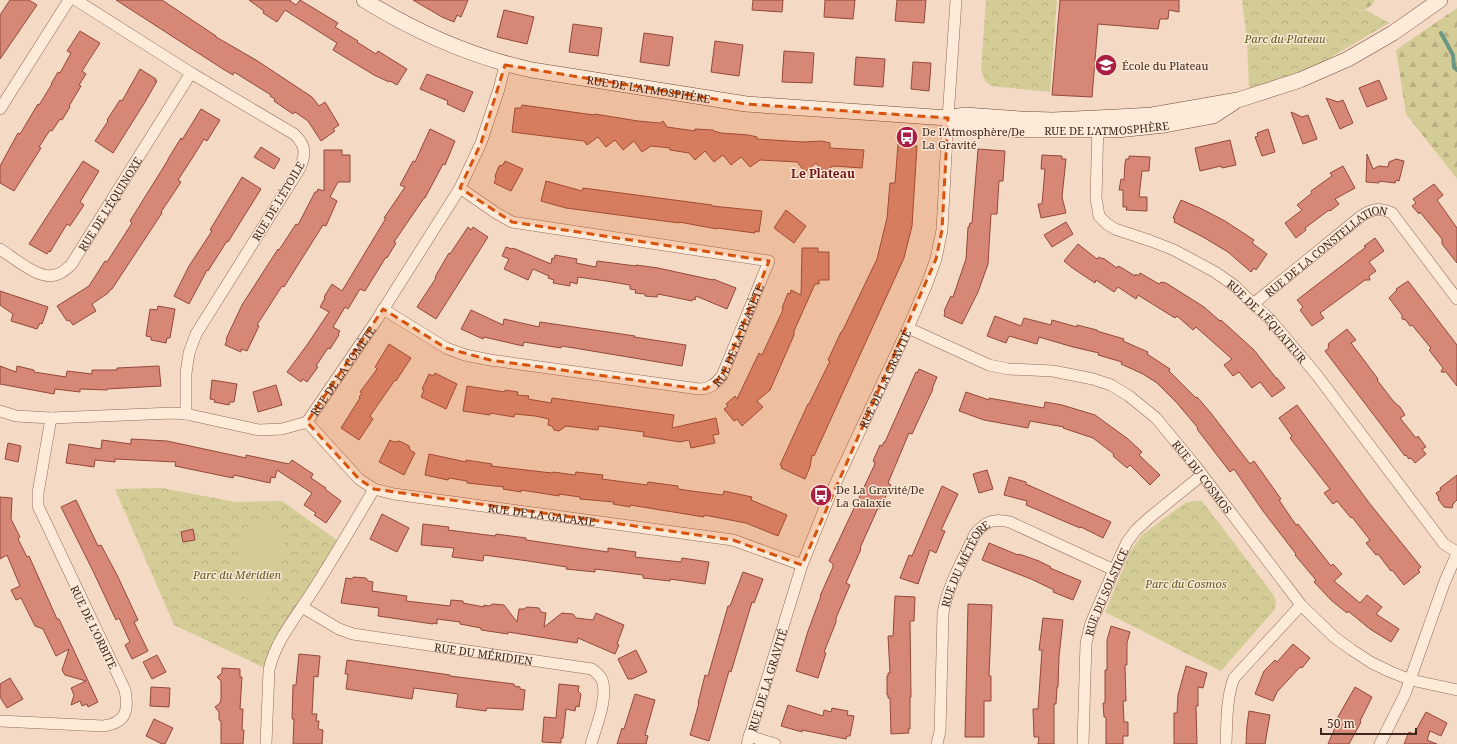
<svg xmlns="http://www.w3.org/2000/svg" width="1457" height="744" viewBox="0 0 1457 744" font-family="'Noto Serif',serif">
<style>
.forest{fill:url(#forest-firs)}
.park{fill:url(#park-crowns)}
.pitch{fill:#d4cc96}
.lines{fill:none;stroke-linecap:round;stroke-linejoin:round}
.stream{stroke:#6b9681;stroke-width:4}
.building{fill:#d68775;stroke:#94483a}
.street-casing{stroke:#916857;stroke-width:12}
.secondary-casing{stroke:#73493a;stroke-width:16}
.street{stroke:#fdead9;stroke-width:11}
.secondary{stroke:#fdead9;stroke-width:15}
.marked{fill:#d7540e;fill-opacity:0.2;stroke:#d7540e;stroke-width:3;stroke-dasharray:8 5;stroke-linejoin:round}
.labels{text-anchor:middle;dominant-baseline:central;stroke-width:3;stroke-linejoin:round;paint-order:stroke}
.park-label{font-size:11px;font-style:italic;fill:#5d5e21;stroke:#fae6d5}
.poi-label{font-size:11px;fill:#3f261d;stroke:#fae6d5;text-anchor:start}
.street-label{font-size:11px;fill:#3f261d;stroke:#fae6d5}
.neighbourhood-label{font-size:12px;font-weight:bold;fill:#721719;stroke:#fae6d5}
</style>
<defs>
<pattern id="forest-firs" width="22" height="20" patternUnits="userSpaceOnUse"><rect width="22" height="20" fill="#d4cc96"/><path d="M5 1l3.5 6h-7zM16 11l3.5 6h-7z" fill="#b7af81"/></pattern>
<pattern id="park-crowns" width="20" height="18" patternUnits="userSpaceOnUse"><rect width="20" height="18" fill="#d4cc96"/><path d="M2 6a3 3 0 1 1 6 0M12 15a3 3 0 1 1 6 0" fill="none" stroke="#b7af81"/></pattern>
</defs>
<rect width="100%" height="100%" fill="#f4dac4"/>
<path class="forest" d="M1350 0H1375C1371 7 1366 10 1358 11Z
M1457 8V179L1406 114 1396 50Z"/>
<path class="park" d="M986 0H1057L1050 92 991 86 985 81 981 69Z
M1242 0H1350L1358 11 1366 10 1389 23 1321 63 1295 74 1249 88 1247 41Z
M162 488 235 502 282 501 341 543 269 670 174 625 115 489Z
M1193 501H1202L1273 594 1276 601 1275 609 1221 671 1105 612 1130 552 1142 535 1185 503Z"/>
<path class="pitch" d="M250 519 288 530 266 603 227 592Z"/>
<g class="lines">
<path class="stream" d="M1441 33 1453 55 1454 67 1457 70"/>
</g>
<path class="building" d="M10 0H29L37 5 0 59V15Z
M116 0H162L216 36V37L256 60 312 97 319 106 325 102 339 125 333 129 335 131 321 141 308 121 295 112 293 114 274 101 275 99 270 96 271 95 234 72 233 75 223 69Z
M249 0H291L290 1 296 5 300 0 338 23 335 27 358 41 357 42 376 54 378 51 407 69 397 85 390 81 389 82 374 75 333 50 337 43 285 10 277 22 263 13 264 11Z
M413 0H468L461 17 457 15 454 22 442 17Z
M753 0H783L782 12 752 10Z
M825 0H855L853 19 824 17Z
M897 0H926L924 23 895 21Z
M1060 0H1179V12L1169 10 1168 19H1160L1158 29 1098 24 1092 97 1052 95Z
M504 10 534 17 527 44 497 37Z
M573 24 602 28 598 56 569 52Z
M80 31 100 43 82 71 86 74 79 85 81 86 69 106 70 107 62 120 60 119 52 131 50 130 39 147 41 148 14 191 0 183V166L18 133 20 134 38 104 39 105 52 84H51L58 72 60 73 71 53 67 51Z
M644 33 673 37 669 66 640 62Z
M715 41 743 45 739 76 711 72Z
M784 51 814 53 812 83 782 82Z
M856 57 885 59 883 87 854 85Z
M913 62 931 63 929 91 911 89Z
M140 69 156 79 155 81H157L145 102 113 153 95 141 108 121 107 120 120 100 122 101Z
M427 74 473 92 464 112 447 104 448 101 420 89Z
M1379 80 1387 99 1367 107 1359 88Z
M1326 98 1338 102 1343 100 1353 123 1340 129Z
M522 105 594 115 595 114 638 121 660 123 663 121 667 127 695 131V129L713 130 714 131 721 133 749 135 757 137V139L803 142 822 141 830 143V148L864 150 862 168 833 166 824 173 816 163 805 172 797 162 760 160 750 167 741 157 731 165 723 155 714 162 705 151 695 160 689 153 670 150V148L651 146 642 152 634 141 623 150 615 140 606 147 598 137 587 145 584 141 512 132 515 108H521Z
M201 109 220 120 207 141 204 139 191 160 178 180 181 182 161 212 162 213 112 289H111L108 293 92 304 96 311 73 325 69 320 67 321 57 306 89 286 105 261 107 262 132 223 130 221 168 160V159L181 138 182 140Z
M1291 112 1302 117 1308 115 1317 139 1303 144Z
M430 129 455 141 445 165 443 164 425 198H424L394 242 396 243 387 258 386 257 365 291 360 289 348 309 345 307 333 327 340 331 338 334 339 335 330 349 328 348 316 366 318 367 307 382 303 379 301 382 287 372 307 345 329 312 320 307 325 298 324 297 332 284 342 291 386 218H384L405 187 400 185 413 161 415 162Z
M1268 129 1275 152 1262 156 1255 137 1258 136 1257 133Z
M1230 140 1236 165 1222 168 1221 166 1200 171 1195 148Z
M898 144 917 146 912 226 904 258 814 456 812 455 810 467 805 479 781 468 782 466 780 465 808 404H809L830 361 828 360 841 332H842L877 259 887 218 890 183H895Z
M261 147 280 159 274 169 254 157Z
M978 149 1005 151 1003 181H999L997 214H991L988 264 978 292 962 324 944 316 945 312 944 311 951 296 953 297 966 259 968 227H969L970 223H972Z
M324 150H342V155H350V182H338L330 197 337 201 326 226 323 225 284 287 282 286 257 325 259 326 247 351 241 349V352L225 345 227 340 226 339 242 305 278 249 279 250 296 224 298 225 315 192H317L318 189 324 191Z
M1367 154 1373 169 1379 166 1388 167 1389 162 1396 159 1404 161 1399 181 1396 180 1395 183 1379 181V183L1366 182Z
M1042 155 1062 156V159H1066L1062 197 1066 213 1041 218 1038 204H1042L1045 169H1041Z
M1129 156 1150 157 1149 171H1142L1139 197H1147V211L1126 210 1127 207H1123V190H1119L1121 179 1124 180 1125 163 1126 159H1129Z
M83 161 99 171 80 202 84 205 70 226 67 224 50 252 49 251 47 254 29 244Z
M505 161 523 169 511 191 494 183 496 179 495 176 499 166 503 165Z
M1343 166 1355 188 1335 199 1339 204 1330 211 1329 210 1305 228 1306 230 1296 238 1285 223 1302 210 1297 205 1312 193 1311 191 1332 176 1330 173Z
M242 177 261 189 228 242 227 241 208 271 207 270 189 304 174 296 189 266 212 231 210 230Z
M546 181 582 191 583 188 712 205V206L762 211 759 232 755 231V233L717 228V229L679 222V223L566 208 541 201Z
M1434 184 1443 195 1437 200 1457 228V263L1442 244V239L1420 212 1419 214 1412 206 1416 203 1413 199Z
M1181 200 1202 209 1225 221 1254 240 1252 243 1267 254 1256 270 1254 268 1251 272 1228 252 1203 237 1174 222 1175 219 1173 218Z
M786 210 806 226 794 243 774 228Z
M1066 222 1073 234 1052 247 1044 235Z
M468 227 471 230 473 227 488 237 436 319 417 307 436 278 435 277 449 253 450 254Z
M1375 238 1384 251 1369 262 1376 271 1369 276 1370 280H1365L1320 313 1324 318 1312 326 1300 310 1303 307 1297 300 1366 247 1364 246Z
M1078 244 1097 259 1099 257 1103 259V258L1117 268 1118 266 1122 268 1135 276 1136 274 1138 276 1140 273 1159 284 1161 282 1166 283 1204 307 1220 321 1221 320 1254 350 1276 378H1277L1285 388 1272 397 1260 382 1252 388 1239 372 1233 376 1224 365 1232 359 1196 327 1193 330 1177 316 1175 318 1138 295 1136 299 1118 287 1114 292 1096 280 1095 283 1071 267 1064 261Z
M506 247 512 249 513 248 551 264 552 258 554 259 555 255 577 259 576 263 596 267 597 261 636 266V265L658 268 713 280V279L736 288 727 309 696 296 695 300 693 299 692 301 658 294 657 297 645 296V294L635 293 636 290 630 289V285L606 281 578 277 577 284 570 282V286L553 283 554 280 548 278 549 276 533 269 528 280 504 269 509 259 502 256Z
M802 248H818V252H829V280H819V284H815L794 331V335L770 390 757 401 763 407 742 426 737 419 734 421 724 409 728 406 726 404 735 396 737 399 759 353 762 355 782 312 783 308H782L788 293 790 294 791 290 801 295Z
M1408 281 1457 345V386L1446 372H1441L1443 368 1429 350 1431 348 1412 325 1410 326 1406 320 1402 319V315L1389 298 1397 290 1396 289Z
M0 291 48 307 42 324 40 323 37 329 11 321 13 314 0 305Z
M158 306 175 309 170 338H167L166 343 151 340V337L146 336 150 309 157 310Z
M471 310 503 325 504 319 539 327 540 322 635 336 634 337 686 345 682 366 562 346 561 348 524 342 523 346 484 337 483 339 461 329Z
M995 316 1021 326 1024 318 1051 325 1052 320 1077 327V325L1097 330V331L1124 339 1123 341 1148 352 1147 354 1170 369 1169 371 1196 398 1197 397 1210 412 1250 464 1254 461 1281 499 1279 500 1296 525 1298 524 1331 566 1333 564 1342 574 1334 581 1360 603 1367 595 1382 607 1376 614 1399 629 1391 642 1370 629 1348 611 1347 613 1332 601 1314 582 1316 580 1295 555 1296 554 1263 511 1234 469 1230 472 1197 429 1198 428 1177 403 1157 383 1143 374 1121 364 1122 362 1098 355 1099 353 1073 347 1039 337 1037 344 1009 336 1006 343 987 336Z
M1347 329 1356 340 1351 343 1378 379 1377 380 1394 402 1400 407 1405 415 1400 418 1416 438 1418 436 1426 447 1422 449 1426 454 1415 463 1411 458 1409 459 1406 455 1405 456 1325 351 1328 349 1329 343Z
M389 344 411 358 396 381 395 380 370 416 373 419 359 440 341 428 360 398 359 397 362 393 360 392 377 369 375 367Z
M0 366 16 372 17 366 34 370V372L66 377 67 371 92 374V370H117V368L159 366 161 386 107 389V390L80 389V392L55 389 54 394 0 384Z
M919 369 937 377 932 389H933L912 434 909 433 888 483 891 485 880 509 878 508 860 548 861 549 846 583 850 585 836 618V622L824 652 826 653 818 678 796 671 808 631 821 596H820L833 567V564L829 561 874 466 875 462 873 461 880 445 882 446 884 442H885L916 372 917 373Z
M435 373 457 384 446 409 421 397 424 390 422 389 429 374 433 376Z
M212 380 237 384 234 402H230L229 405 214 402 215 400 210 399Z
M276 385 282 405 258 412 253 392Z
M467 386 505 392V390L518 392 517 395 529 396 528 399 551 403 552 398 674 415 672 428 716 418 719 434 713 435 715 443 691 448 689 440 680 442 643 436 644 432 621 429 599 426 598 430 566 426 559 431 554 430 552 426 548 425 549 419 535 416 515 414 514 417 490 413V415L463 411Z
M966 392 989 400V398L1044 408 1045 402 1062 405 1095 415 1128 439 1142 452 1139 455 1160 475 1150 485 1130 465 1127 468 1113 456 1114 454 1093 438 1063 428 1064 427 1030 421 1028 428 984 420 959 411Z
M1297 405 1370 504 1421 567 1418 570 1420 572 1404 585 1392 570 1391 571 1378 554 1376 555 1366 543 1370 540 1352 517 1351 518 1337 501 1333 504 1324 493 1330 489 1290 438 1292 436 1279 418Z
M131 439 167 441 246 458V455L289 464 292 460 313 474 311 478 326 488 325 489 341 501 326 523 314 515 316 513 304 505 312 493 277 470 275 478 271 477 270 483 234 475 233 478 175 466 176 462 115 459V462L95 460 94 467 66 463 69 444 101 449 102 440 131 444Z
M390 440 394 442 399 441 404 443 409 446 410 450 415 453 404 475 379 462Z
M8 443 21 446 18 462 5 459Z
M429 454 466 462V460L492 464 491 466 552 473 553 472 575 475 576 472 603 475 602 479 647 485 648 482 678 486V489L699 492 723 495 724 491 752 497 751 500 787 515 778 536 746 523 704 515V517L630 505V507L613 504 614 502 580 499V497L559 494V496L521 490V492L503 489 504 487 467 483V481L449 478 448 480 425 475Z
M987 470 993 489 979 493 973 474Z
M1457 475V500L1453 504 1452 508 1444 507 1438 499 1439 498 1436 493 1441 490 1440 488Z
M1009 477 1026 482V484L1111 522 1103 538 1081 527 1080 528 1026 505 1027 501 1004 495Z
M942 486 958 494 941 530 945 531 936 553 930 550 918 584 900 578 909 555 912 556Z
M0 497 12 498 11 519 20 537 18 539 27 557 29 556 57 619H59L98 702 88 707 87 704 82 706 80 701 71 705 74 695 71 688 86 681 65 675 62 670 69 649 56 656 43 629 35 626 21 598 16 600 11 590 20 586 7 555 0 559Z
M76 500 98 546 101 545 117 575 138 620 134 622 148 651 132 659 125 645 130 642 119 618 116 620 93 571 61 507Z
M382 514 409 528 397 552 370 539Z
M423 524 449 527 448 530 495 536 496 534 526 538V540L608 552V548L636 552 635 557 681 562 682 558 709 562 705 584 670 579V581L643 578V575L595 569V572L566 569 567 567 528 561 484 555 483 561 452 557 454 548 421 545Z
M193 529 195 540 183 542 181 532Z
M989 543 1018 555 1019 554 1039 561 1051 567 1050 568 1081 581 1073 600 1053 592 1054 590 1031 579 982 560Z
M743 572 763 579 754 603 752 602 731 672 729 671 709 741 690 735 699 703H698L705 675 708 676 728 606H730Z
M354 577 366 578 368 581 373 582 372 591 407 596 406 601 450 606 451 600 463 601V603L484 607V605L489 606 493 604 504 605 517 622 519 609H524L527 607 539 608 541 612 546 613 544 627 562 613 573 614 576 618 593 620 596 613 624 625 617 644 619 645 615 654 578 638 577 643 508 632V634L481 630V628L460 624V622L437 619V624L433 623V624L378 616 379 608 341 603 346 578 351 579Z
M895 596 915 597 914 621H910L911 697H910V729H908L909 733 891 734 890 698H888V695H887V676H888V673H890L888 636H893Z
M968 604 992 605 989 676H991V701H984V737H965Z
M1043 618 1063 620 1059 657 1058 687H1057L1056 704H1054V744H1038L1039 737H1034L1033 709H1038L1042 650H1039Z
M1111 626 1130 632 1127 643V665H1125L1126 701H1123L1124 722H1128V736H1123V744H1106V717H1104L1103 703H1105V670H1107V640Z
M1293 644 1310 658 1302 668 1300 667 1277 692 1273 701 1255 694 1264 671 1275 660 1277 662Z
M636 650 647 672 632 679H628L618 659Z
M299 654 320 656 318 677 314 676 312 714H317L316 721H319L318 729 323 730 322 744H293L294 719H292L293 685H296Z
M157 655 166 672 152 679 143 662Z
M347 660 450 675V676L514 684V686L520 687V689L525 690 523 710 487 708 486 711 456 707 458 694 414 688 412 699 346 689 348 674H345Z
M1186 666 1207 673 1203 688 1198 687V706H1196L1197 744H1174V713H1177L1178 695Z
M222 668 240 669V677H242L240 709H243L242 730H244L243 744H221V721L219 720V712L215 707 220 703 221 699V681L217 677 222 673Z
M10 678 23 699 7 708 0 697V684Z
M559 684 579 686 578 691 581 694 579 707 576 706 575 711 566 709 563 738H561V743L542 742 544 717 556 718Z
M151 687 170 688 169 707 150 706Z
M1355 687 1372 697 1360 721 1361 722 1349 744H1328L1337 723 1335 722Z
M635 694 655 700 645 735 648 736 646 744H617L622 728 624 729Z
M788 705 823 716 824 710 831 712 832 708 848 711 847 715 854 716 850 736H847L846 739 802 730V732L781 726Z
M1249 711 1270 715 1265 744H1246L1247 725Z
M1426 712 1447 723 1441 736 1430 731 1427 740 1437 744H1404L1409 732 1414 734Z
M154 719 173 728 165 744H162L146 736Z"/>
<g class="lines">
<g class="street-casing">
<g id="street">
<path d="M76 0 191 73 294 134C306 145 306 154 300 168L196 334 189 353 186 373V414"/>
<path d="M0 109 69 0"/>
<path id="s1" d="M1098 123 1096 198 1099 216 1107 224 1115 229 1151 241 1174 250 1215 272 1235 286 1253 304 1269 318 1316 374 1444 544 1457 552"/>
<path id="s2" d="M0 249C14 258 39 280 55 275 62 274 66 269 71 265L191 73"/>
<path id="s3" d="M1253 304 1360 217C1371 209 1379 207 1392 213L1457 299"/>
<path id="s4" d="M383 309 446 348 465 355 490 360 699 389C710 389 715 384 722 376L769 261 512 222 496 213 460 188"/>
<path id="s5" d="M908 328 989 365 1008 369 1053 371 1093 379 1111 385 1129 396 1156 418 1194 464 1301 605 1334 637 1352 650 1372 663 1391 672 1411 680 1457 690"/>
<path id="s6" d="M0 411 16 416 51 418 173 413 186 414 259 430 282 429 307 422 376 321 460 188 481 143 499 89 505 65"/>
<path id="s7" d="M307 422 359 479 374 489 394 494 733 540 802 565"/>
<path id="s8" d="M302 607 339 629 353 634 592 669C597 673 602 677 603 683 607 701 596 727 591 744"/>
<path d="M0 721 103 726C126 723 129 711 125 690L38 506V493L51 418"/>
<path d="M749 736 775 744"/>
<path d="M266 744 269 670C275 642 295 618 310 595 332 561 353 525 374 489"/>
<path id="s9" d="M747 744 802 565 830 495 908 328 927 284 936 259 942 230 948 118 956 0"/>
<path id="s10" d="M937 744 940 731 943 614C947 586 963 560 975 534 986 521 994 518 1010 522L1114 570"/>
<path id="s11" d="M1083 744 1086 643 1091 623 1114 570 1127 542 1136 530 1149 518 1202 475"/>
<path d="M1226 744C1227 722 1226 699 1234 678L1301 605"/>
<path d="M1380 744 1405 694 1445 581 1457 554"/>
</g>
</g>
<g class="secondary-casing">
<g id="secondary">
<path id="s12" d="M364 0C416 32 472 57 532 70L746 104 948 118 965 115 1020 119 1053 120 1117 117 1152 115 1238 100 1300 80 1348 59 1393 33 1440 0"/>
<path id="s13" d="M948 118 965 127 1023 130H1117L1165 125 1213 116 1233 103"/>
</g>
</g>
<use href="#street" class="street"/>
<use href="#secondary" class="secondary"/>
</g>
<path class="marked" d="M505 65 746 104 948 118 942 230 936 259 802 565 733 540 374 489 359 479 307 422 383 309 446 348 490 360 699 389H706L722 376 769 261 512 222 460 188 481 143Z"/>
<defs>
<g id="school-disc" transform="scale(1.15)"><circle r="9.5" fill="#a81f41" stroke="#fae6d5"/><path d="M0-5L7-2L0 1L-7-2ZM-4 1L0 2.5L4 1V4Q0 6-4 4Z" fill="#fff"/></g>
<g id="bus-disc" transform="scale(1.15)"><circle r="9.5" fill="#a81f41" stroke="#fae6d5"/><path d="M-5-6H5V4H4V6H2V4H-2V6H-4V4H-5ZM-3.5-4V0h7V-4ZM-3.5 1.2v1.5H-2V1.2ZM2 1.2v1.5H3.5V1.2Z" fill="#fff"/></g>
</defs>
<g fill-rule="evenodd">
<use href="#school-disc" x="1106" y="65"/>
<use href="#bus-disc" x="907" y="137"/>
<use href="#bus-disc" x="821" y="495"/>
</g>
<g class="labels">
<g class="park-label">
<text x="1285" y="38">Parc du Plateau</text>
<text x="237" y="574">Parc du Méridien</text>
<text x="1186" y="583">Parc du Cosmos</text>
</g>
<g class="poi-label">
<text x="1122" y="65">École du Plateau</text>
<text x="922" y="131">De l'Atmosphère/De<tspan x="922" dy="13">La Gravité</tspan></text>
<text x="836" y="489">De La Gravité/De<tspan x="836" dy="13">La Galaxie</tspan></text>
</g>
<g class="street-label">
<text stroke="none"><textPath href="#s12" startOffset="301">RUE DE L'ATMOSPHÈRE</textPath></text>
<text stroke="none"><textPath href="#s13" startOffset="161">RUE DE L'ATMOSPHÈRE</textPath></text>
<text transform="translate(278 201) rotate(-59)">RUE DE L'ÉTOILE</text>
<text stroke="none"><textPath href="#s2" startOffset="154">RUE DE L'ÉQUINOXE</textPath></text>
<text stroke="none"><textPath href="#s3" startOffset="92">RUE DE LA CONSTELLATION</textPath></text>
<text stroke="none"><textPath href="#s1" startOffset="295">RUE DE L'ÉQUATEUR</textPath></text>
<text stroke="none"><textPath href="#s4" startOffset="402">RUE DE LA PLANÈTE</textPath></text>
<text stroke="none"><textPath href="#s6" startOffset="373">RUE DE LA COMÈTE</textPath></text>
<text stroke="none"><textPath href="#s9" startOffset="391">RUE DE LA GRAVITÉ</textPath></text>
<text stroke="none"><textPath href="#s5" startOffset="344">RUE DU COSMOS</textPath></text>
<text stroke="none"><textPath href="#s7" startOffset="265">RUE DE LA GALAXIE</textPath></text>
<text stroke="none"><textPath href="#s10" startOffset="186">RUE DU MÉTÉORE</textPath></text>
<text stroke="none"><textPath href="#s11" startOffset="156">RUE DU SOLSTICE</textPath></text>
<text transform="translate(94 627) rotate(64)">RUE DE L'ORBITE</text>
<text stroke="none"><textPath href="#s8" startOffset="190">RUE DU MÉRIDIEN</textPath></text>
<text stroke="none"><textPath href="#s9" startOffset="67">RUE DE LA GRAVITÉ</textPath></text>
</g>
<g class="neighbourhood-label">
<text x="823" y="173">Le Plateau</text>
</g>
</g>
<path d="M1321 728v6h95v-6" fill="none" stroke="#3f261d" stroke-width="2"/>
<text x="1327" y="728" font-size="12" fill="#3f261d" stroke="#fae6d5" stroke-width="3" paint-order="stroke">50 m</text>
</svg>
